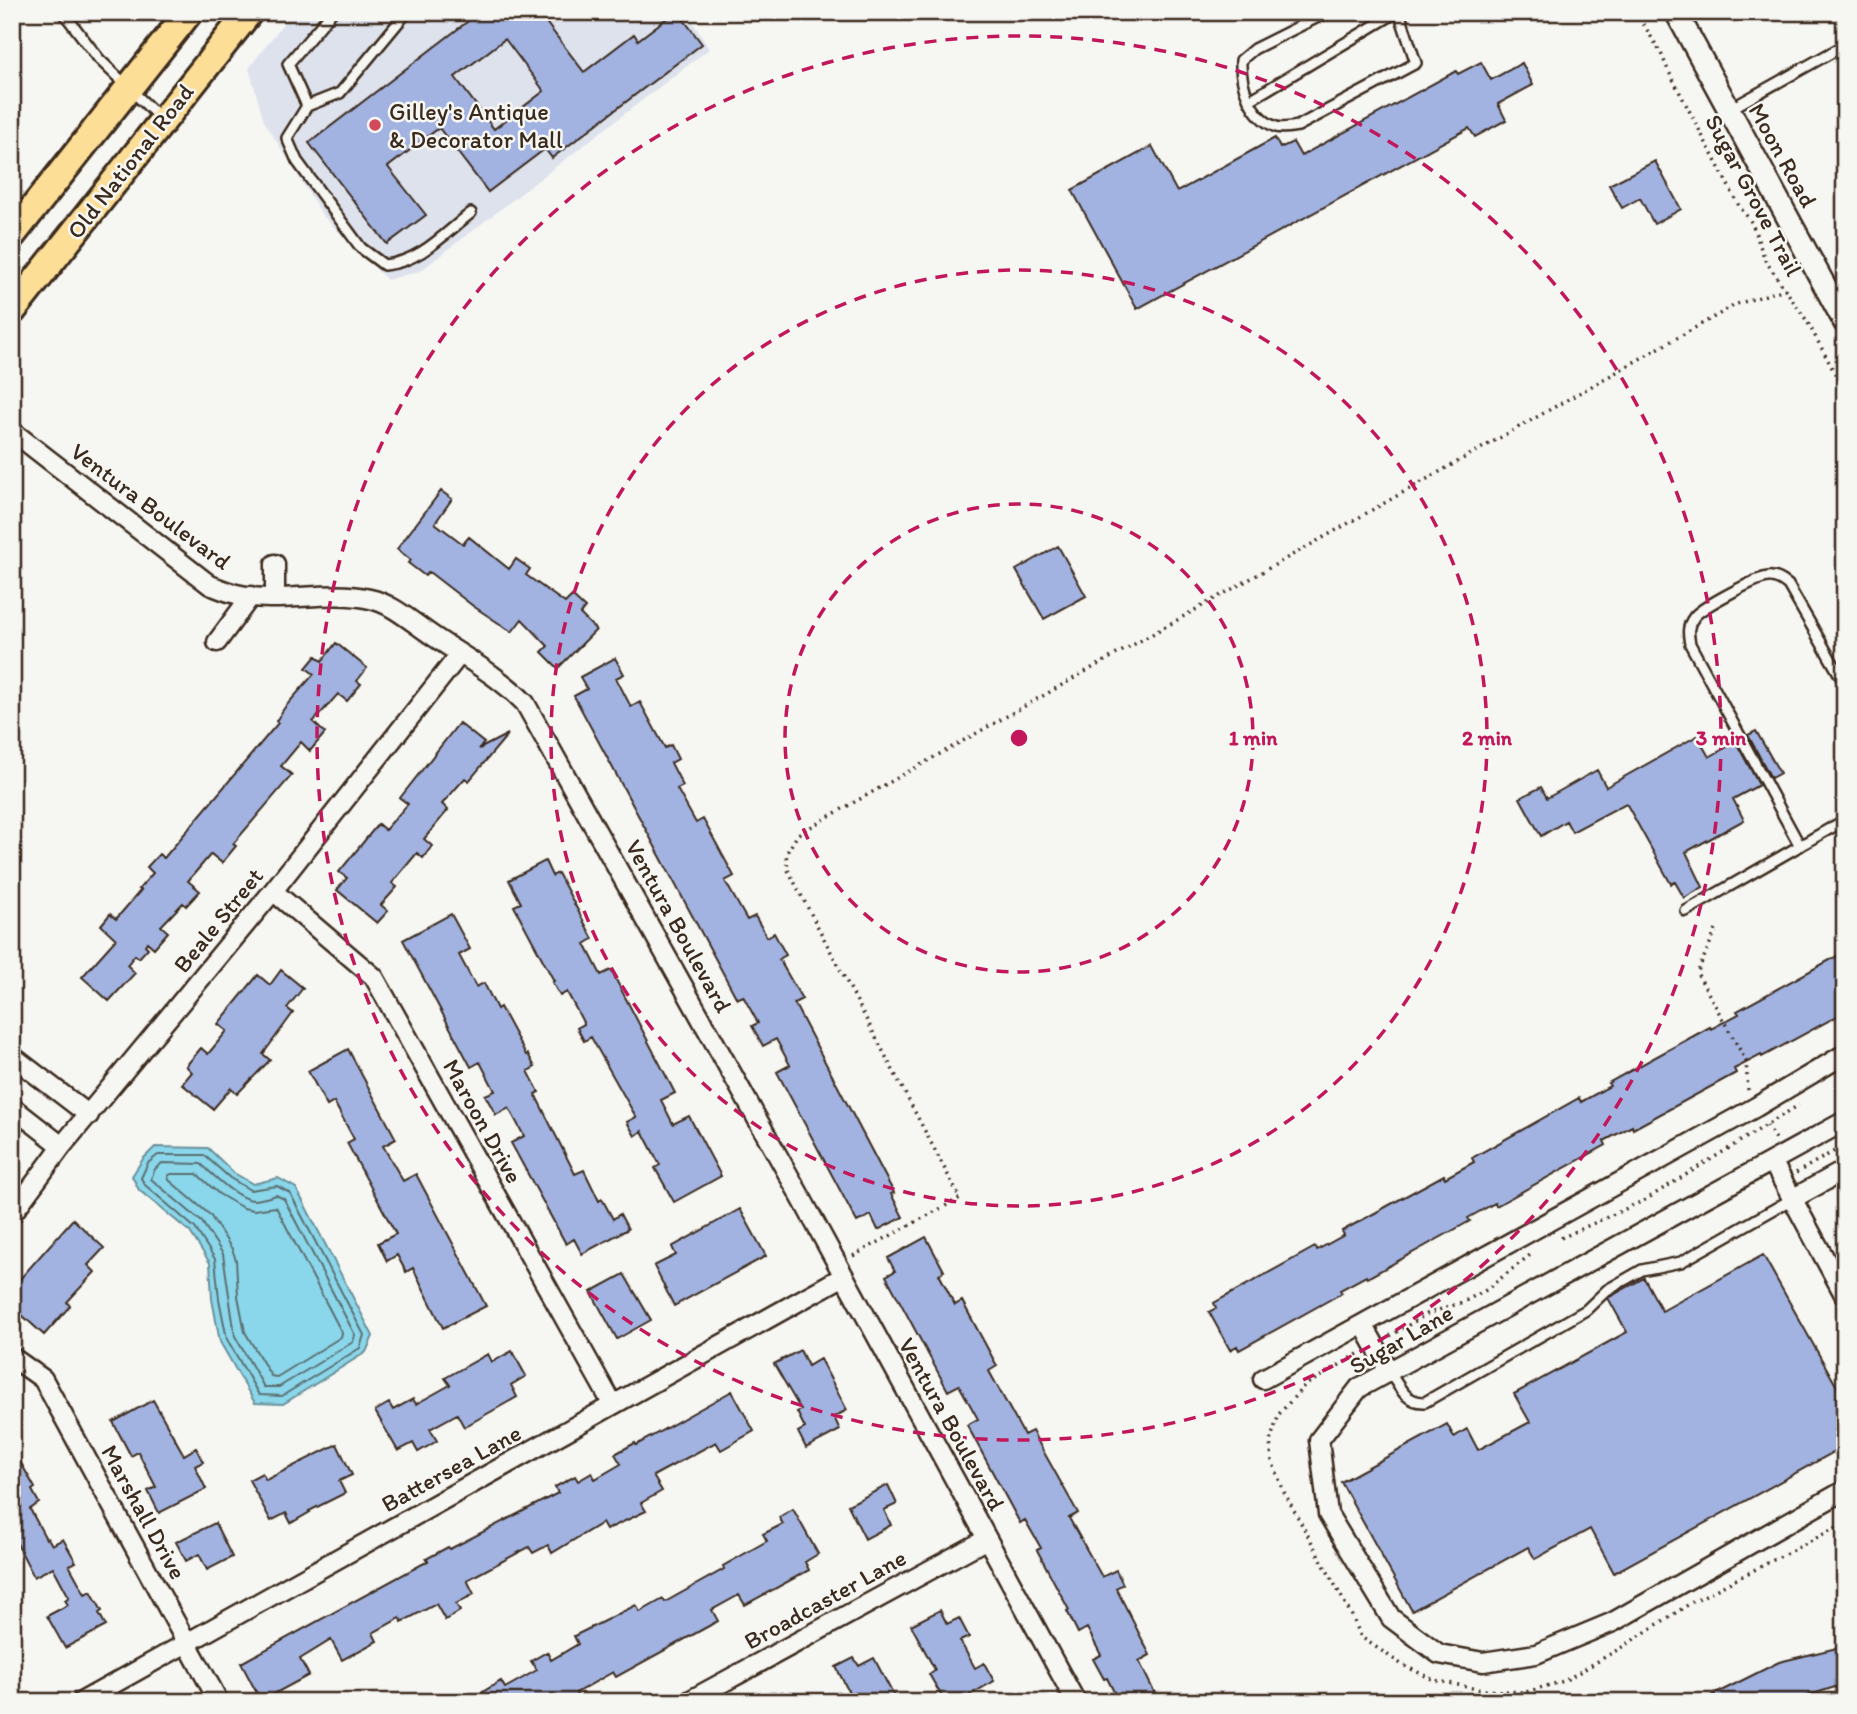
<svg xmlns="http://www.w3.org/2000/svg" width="1857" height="1714" viewBox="0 0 1857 1714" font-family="Itim,sans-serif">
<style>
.built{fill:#dde2ed}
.water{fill:#8ad6eb;stroke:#6a9199;stroke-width:2}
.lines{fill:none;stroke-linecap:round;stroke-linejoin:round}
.shore{stroke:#5b6f70;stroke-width:2}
.building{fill:#a2b3e2;stroke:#3b2a1e;stroke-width:2;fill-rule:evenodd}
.service-casing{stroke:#3b2a1e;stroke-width:14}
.minor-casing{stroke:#3b2a1e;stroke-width:23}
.tertiary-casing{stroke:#3b2a1e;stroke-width:26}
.primary-casing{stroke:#3b2a1e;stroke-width:32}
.path{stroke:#3b2a1e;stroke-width:3.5;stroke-dasharray:2 5;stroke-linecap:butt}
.service{stroke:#f6f6f2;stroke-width:9}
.minor{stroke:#f6f6f2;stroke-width:18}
.tertiary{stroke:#f6f6f2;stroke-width:21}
.primary{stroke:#fdde96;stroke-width:26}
.ring{fill:none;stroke:#c2185b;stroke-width:3.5;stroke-dasharray:12 9}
.poi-dot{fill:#d1495b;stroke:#f6f6f2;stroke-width:2.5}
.labels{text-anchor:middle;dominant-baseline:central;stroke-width:5;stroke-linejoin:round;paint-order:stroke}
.poi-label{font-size:24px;fill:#3b2a1e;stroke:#f6f6f2;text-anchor:start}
.street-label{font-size:24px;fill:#3b2a1e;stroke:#f6f6f2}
.centre{fill:#c2185b;stroke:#f6f6f2;stroke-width:3.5}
.ring-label{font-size:21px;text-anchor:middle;font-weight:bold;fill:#c2185b;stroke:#f6f6f2;stroke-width:5;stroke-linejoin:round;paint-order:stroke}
</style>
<rect width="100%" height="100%" fill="#f6f6f2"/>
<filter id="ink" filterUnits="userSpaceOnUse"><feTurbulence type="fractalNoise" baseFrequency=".0143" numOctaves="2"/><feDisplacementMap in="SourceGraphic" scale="14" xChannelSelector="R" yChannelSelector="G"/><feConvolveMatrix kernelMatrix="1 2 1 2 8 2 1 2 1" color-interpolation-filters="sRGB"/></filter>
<g filter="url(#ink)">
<path class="built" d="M292 12H687L709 49 420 271 387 280 323 216 264 121 249 68Z"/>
<path class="water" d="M155 1147 208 1148 234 1173 253 1184 278 1178 296 1188 373 1336 366 1352 283 1404 255 1403 220 1342 212 1299 210 1263 190 1232 139 1190 132 1176 143 1159Z"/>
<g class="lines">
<path class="shore" d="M158 1155H204L230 1178 250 1190 277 1186 290 1193 364 1335 360 1348 282 1396 259 1395 227 1339 219 1299 215 1259 195 1228 145 1185 141 1178 148 1163Z
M162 1163 201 1164C213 1174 236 1199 253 1200 260 1200 269 1197 276 1195L284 1199 355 1335 353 1342 279 1387H264L235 1336 223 1254 202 1222 151 1179 155 1169Z
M171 1174H197L219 1194 243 1208 254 1210 276 1207 342 1333 341 1337 277 1377 271 1376 245 1332 238 1296 236 1260 232 1249 210 1215 169 1180 168 1176Z"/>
</g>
<path class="building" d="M480 12H538L584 72 634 34 638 40 675 12H678L702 44 552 158 545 149 488 192 439 128 388 167 426 215 387 244 309 143ZM505 39 544 91 494 129 455 77Z
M1481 62 1491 80 1522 63 1533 85 1498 104 1506 120 1475 137 1469 128 1137 309 1072 190 1152 146 1177 192 1275 138 1280 148 1293 142 1301 156 1456 71 1458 74Z
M1655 161 1681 209 1654 224 1640 198 1622 208 1609 185Z
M441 491 452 499 435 523 463 544 469 537 509 569 516 559 530 569 526 575 565 603 572 596 585 608 580 614 596 630 558 668 542 652 548 646 522 619 512 632 473 606 429 572 425 576 408 563 411 560 397 549Z
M1058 546 1086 596 1044 619 1016 570Z
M336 643 367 668 357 681 361 684 347 701 338 694 313 722 325 733 310 751 301 742 281 766 292 775 233 844 236 846 222 863 211 854 188 881 200 891 186 906 183 903 161 926 168 932 154 948 147 942 145 945 148 948 139 958 135 955 127 965 135 973 109 1001 82 977 116 939 101 925 110 914 116 919 141 890 139 889 153 873 147 867 159 854 164 858 278 723 276 721 285 707 314 674 306 668 316 656 322 661Z
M615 658 624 674 616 678 631 707 640 702 665 748 671 745 678 759 671 763 683 786 677 789 696 823 703 819 734 876 725 881 747 920 755 916 767 937 774 933 786 955 779 959 802 999 794 1003 894 1193 891 1194 903 1217 878 1230 871 1215 857 1222 777 1072 790 1065 776 1039 763 1046 752 1026 758 1023 743 996 737 999 574 696 587 689 580 677Z
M459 723 484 743 479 749 508 734 469 781 465 778 442 804 448 810 424 839 432 846 423 858 417 853 392 883 397 887 381 905 388 911 377 923 337 890 347 878 339 872 378 824 385 830 408 804 400 798Z
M1756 731 1780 773 1771 778 1748 735Z
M1697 736 1709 757 1736 742 1759 785 1733 799 1744 820 1686 852 1703 887 1684 898 1675 882 1671 884 1626 803 1572 832 1566 821 1541 836 1520 798 1541 787 1547 798 1597 770 1606 787Z
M545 861 552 876 558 873 593 939 585 944 601 975 611 970 675 1093 661 1100 673 1124 689 1116 721 1176 674 1202 655 1168 660 1165 642 1131 635 1136 627 1122 636 1117 591 1037 584 1041 577 1028 584 1024 567 992 560 996 552 982 554 981 514 906 521 903 509 880Z
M451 914 470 949 459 955 476 987 484 983 497 1009 500 1007 526 1055 528 1054 535 1067 528 1071 539 1092 535 1094 575 1174 584 1170 599 1201 602 1199 613 1219 620 1214 628 1229 582 1254 574 1239 566 1244 511 1143 524 1136 509 1108 496 1115 485 1095 495 1091 480 1062 471 1067 403 940Z
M1839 955 1840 957 1845 955V1012L1762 1057 1761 1055 1734 1069 1736 1073 1633 1129 1632 1126 1604 1141 1606 1145 1496 1206 1495 1203 1468 1218 1470 1221 1367 1278 1366 1276 1340 1290 1342 1293 1239 1350 1237 1346 1230 1350 1209 1312 1216 1308 1214 1303 1315 1247 1317 1250 1344 1235 1342 1231 1444 1175 1445 1178 1474 1162 1472 1158 1579 1098 1581 1102 1610 1086 1608 1083 1710 1027 1711 1029 1739 1014 1737 1011Z
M281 970 303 988 287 1008 293 1013 263 1054 270 1060 237 1094 231 1088 213 1109 182 1084 192 1072 186 1066 201 1048 208 1054 227 1031 218 1024 258 975 270 985Z
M348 1049 396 1139 383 1146 403 1181 416 1174 486 1306 443 1328 413 1268 406 1272 397 1255 387 1261 378 1243 396 1234 347 1143 354 1139 334 1102 327 1106 308 1071Z
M740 1209 766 1256 674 1306 654 1266 676 1255 672 1247Z
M73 1219 104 1248 88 1265 95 1272 67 1302 70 1306 44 1335 12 1306V1288Z
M926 1237 944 1271 939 1274 955 1305 962 1301 997 1366 989 1371 1024 1435 1032 1431 1078 1513 1069 1518 1102 1577 1116 1570 1123 1584 1116 1588 1150 1655 1139 1661 1159 1702H1119L1107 1678 1104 1679 1093 1659 1101 1655 1087 1628 1078 1633 1067 1611 1069 1610 1037 1550 1041 1548 1025 1520 1020 1523 967 1425 978 1419 959 1385 948 1391 886 1276 895 1271 888 1258Z
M1763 1255 1845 1401V1446L1614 1573 1590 1529 1535 1559 1528 1547 1412 1611 1341 1482 1447 1424 1454 1437 1467 1429 1478 1450 1530 1422 1514 1394 1627 1332 1608 1298 1644 1278 1662 1311Z
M624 1274 651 1320 617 1339 591 1292Z
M800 1350 808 1366 820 1359 847 1410 834 1417 840 1430 806 1448 798 1432 805 1428 797 1412 801 1410 774 1364Z
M512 1351 526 1376 511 1385 517 1397 464 1427 457 1414 430 1429 437 1441 418 1452 413 1443 398 1451 375 1411 389 1403 393 1410 413 1399 416 1404 450 1385 445 1378 488 1354 492 1362Z
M732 1391 754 1431 721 1450 716 1442 653 1476 662 1491 641 1503 646 1511 606 1530 602 1523 552 1553 548 1545 533 1553 529 1547 467 1580 474 1594 456 1604 460 1611 445 1620 436 1604 402 1622 400 1618 373 1633 377 1641 342 1660 331 1640 300 1659 309 1675 261 1701 241 1663 428 1561 426 1559 448 1547 450 1549 558 1493 555 1487 575 1476 578 1481 592 1473 595 1479 621 1464 615 1454 635 1443 636 1445Z
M153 1400 184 1455 196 1448 203 1462 195 1466 206 1489 159 1513 148 1491 156 1487 138 1452 131 1456 113 1422Z
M337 1444 352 1475 339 1481 345 1493 309 1511 310 1512 291 1523 286 1513 271 1521 249 1480 262 1473 266 1480Z
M12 1447 35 1488 32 1490 39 1503 30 1509 46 1539 48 1538 52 1545 63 1539 76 1562 69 1565 85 1594 91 1591 102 1611 99 1613 106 1626 65 1648 47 1616 68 1605 65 1600 69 1597 53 1567 34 1577 12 1534Z
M888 1485 897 1504 884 1510 891 1525 865 1539 848 1505Z
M793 1509 818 1554 805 1562 809 1570 745 1605 739 1595 712 1610 718 1621 616 1677 613 1672 576 1693 581 1702H466L501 1681 505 1688 537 1670 531 1661 547 1652 551 1660 578 1644 574 1636 636 1605 640 1612 663 1599 665 1602 724 1569 723 1566 767 1541 763 1534 783 1524 779 1517Z
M215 1523 232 1557 207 1570 199 1554 186 1561 176 1542Z
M940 1610 947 1624 959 1618 969 1637 960 1641 975 1668 984 1663 994 1681 957 1702H945L929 1674 935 1670 911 1625Z
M1845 1646V1684L1787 1702H1699L1779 1662Z
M854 1658 859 1666 874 1658 897 1702H854L836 1667Z"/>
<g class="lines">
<g class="service-casing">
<path id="service" d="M63 12 99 59 161 119
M332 12 288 64 307 106 287 138 297 161 361 248 384 265C420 262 444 234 471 213
M1328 12 1254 49 1241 60C1240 84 1250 117 1276 127 1282 129 1292 127 1298 126L1416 63 1399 12
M1250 100 1397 12
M307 106 340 93 407 12
M1730 109 1845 45
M1800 846 1690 644C1688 633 1687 626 1694 617 1700 608 1756 578 1768 577 1776 576 1782 580 1788 585L1845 684
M1686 911 1845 820
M1389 1371C1399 1386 1405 1403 1425 1402L1586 1310 1607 1290 1642 1270 1681 1262 1792 1199"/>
</g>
<g class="minor-casing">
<path id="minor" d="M12 431 210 585C218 588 227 592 236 594 279 605 326 589 370 599 391 603 412 622 430 634 462 656 498 675 525 703L803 1201 1076 1702
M275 564V597
M217 642 251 596
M273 891 374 977 613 1405
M12 1056 89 1115
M12 1107 62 1146
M1845 1121 1359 1388 1319 1440 1328 1514 1391 1618 1439 1654 1483 1662 1536 1654 1613 1622 1845 1490
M1772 1161 1845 1296
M1792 1199 1845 1170
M12 1214 62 1146 273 891 460 654
M1363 1324 1389 1371
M12 1357 43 1379 219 1702
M1263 1379 1756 1107 1845 1054
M81 1702 844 1276
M687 1702 987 1539"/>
</g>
<g class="tertiary-casing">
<path id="tertiary" d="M1676 12 1845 323"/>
</g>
<g class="primary-casing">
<path id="primary" d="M12 235 189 12
M12 311 249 12"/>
</g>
<path class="path" d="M1636 12 1661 53 1668 70 1739 206 1752 223 1765 260 1807 321 1845 392
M1716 930 1697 973 1746 1061 1748 1091
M1767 1125 1775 1139
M1796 1173 1845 1145
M1561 1238 1645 1200 1799 1105
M853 1256 960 1198 788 870 786 854 798 834 1737 304 1785 289
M1390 1336 1427 1314 1463 1302 1486 1290 1530 1255
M1358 1354 1304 1386 1279 1414 1270 1441 1272 1461 1284 1492 1352 1616 1361 1637 1401 1664 1434 1680 1482 1690 1526 1692 1564 1681 1619 1649 1694 1601 1845 1523"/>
<use href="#service" class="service"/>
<use href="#minor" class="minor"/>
<use href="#tertiary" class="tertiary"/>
<use href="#primary" class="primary"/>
</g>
</g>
<g class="ring">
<circle cx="1019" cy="738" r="234"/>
<circle cx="1019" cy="738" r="468"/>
<circle cx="1019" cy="738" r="702"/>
</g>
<circle class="poi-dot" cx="375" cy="125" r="7"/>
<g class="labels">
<g class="poi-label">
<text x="389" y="111">Gilley's Antique<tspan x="389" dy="28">&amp; Decorator Mall</tspan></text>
</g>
<g class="street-label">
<text transform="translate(1783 155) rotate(61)">Moon Road</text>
<text transform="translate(130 161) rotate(-52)">Old National Road</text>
<text transform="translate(1754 195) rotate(62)">Sugar Grove Trail</text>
<text transform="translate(151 506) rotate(37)">Ventura Boulevard</text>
<text transform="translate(218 920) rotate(-51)">Beale Street</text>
<text transform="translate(679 926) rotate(61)">Ventura Boulevard</text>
<text transform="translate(483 1121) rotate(61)">Maroon Drive</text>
<text transform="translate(1401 1339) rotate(-30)">Sugar Lane</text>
<text transform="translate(952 1424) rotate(61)">Ventura Boulevard</text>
<text transform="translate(451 1468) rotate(-29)">Battersea Lane</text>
<text transform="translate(144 1512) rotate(61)">Marshall Drive</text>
<text transform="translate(825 1599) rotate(-29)">Broadcaster Lane</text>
</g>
</g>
<circle cx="1019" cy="738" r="10" class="centre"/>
<g class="ring-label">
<text x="1253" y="745">1 min</text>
<text x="1487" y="745">2 min</text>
<text x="1721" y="745">3 min</text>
</g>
<rect width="1857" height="1714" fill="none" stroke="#f6f6f2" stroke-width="42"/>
<rect x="21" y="21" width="1815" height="1672" fill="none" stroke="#3b2a1e" stroke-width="2.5" filter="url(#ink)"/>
</svg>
